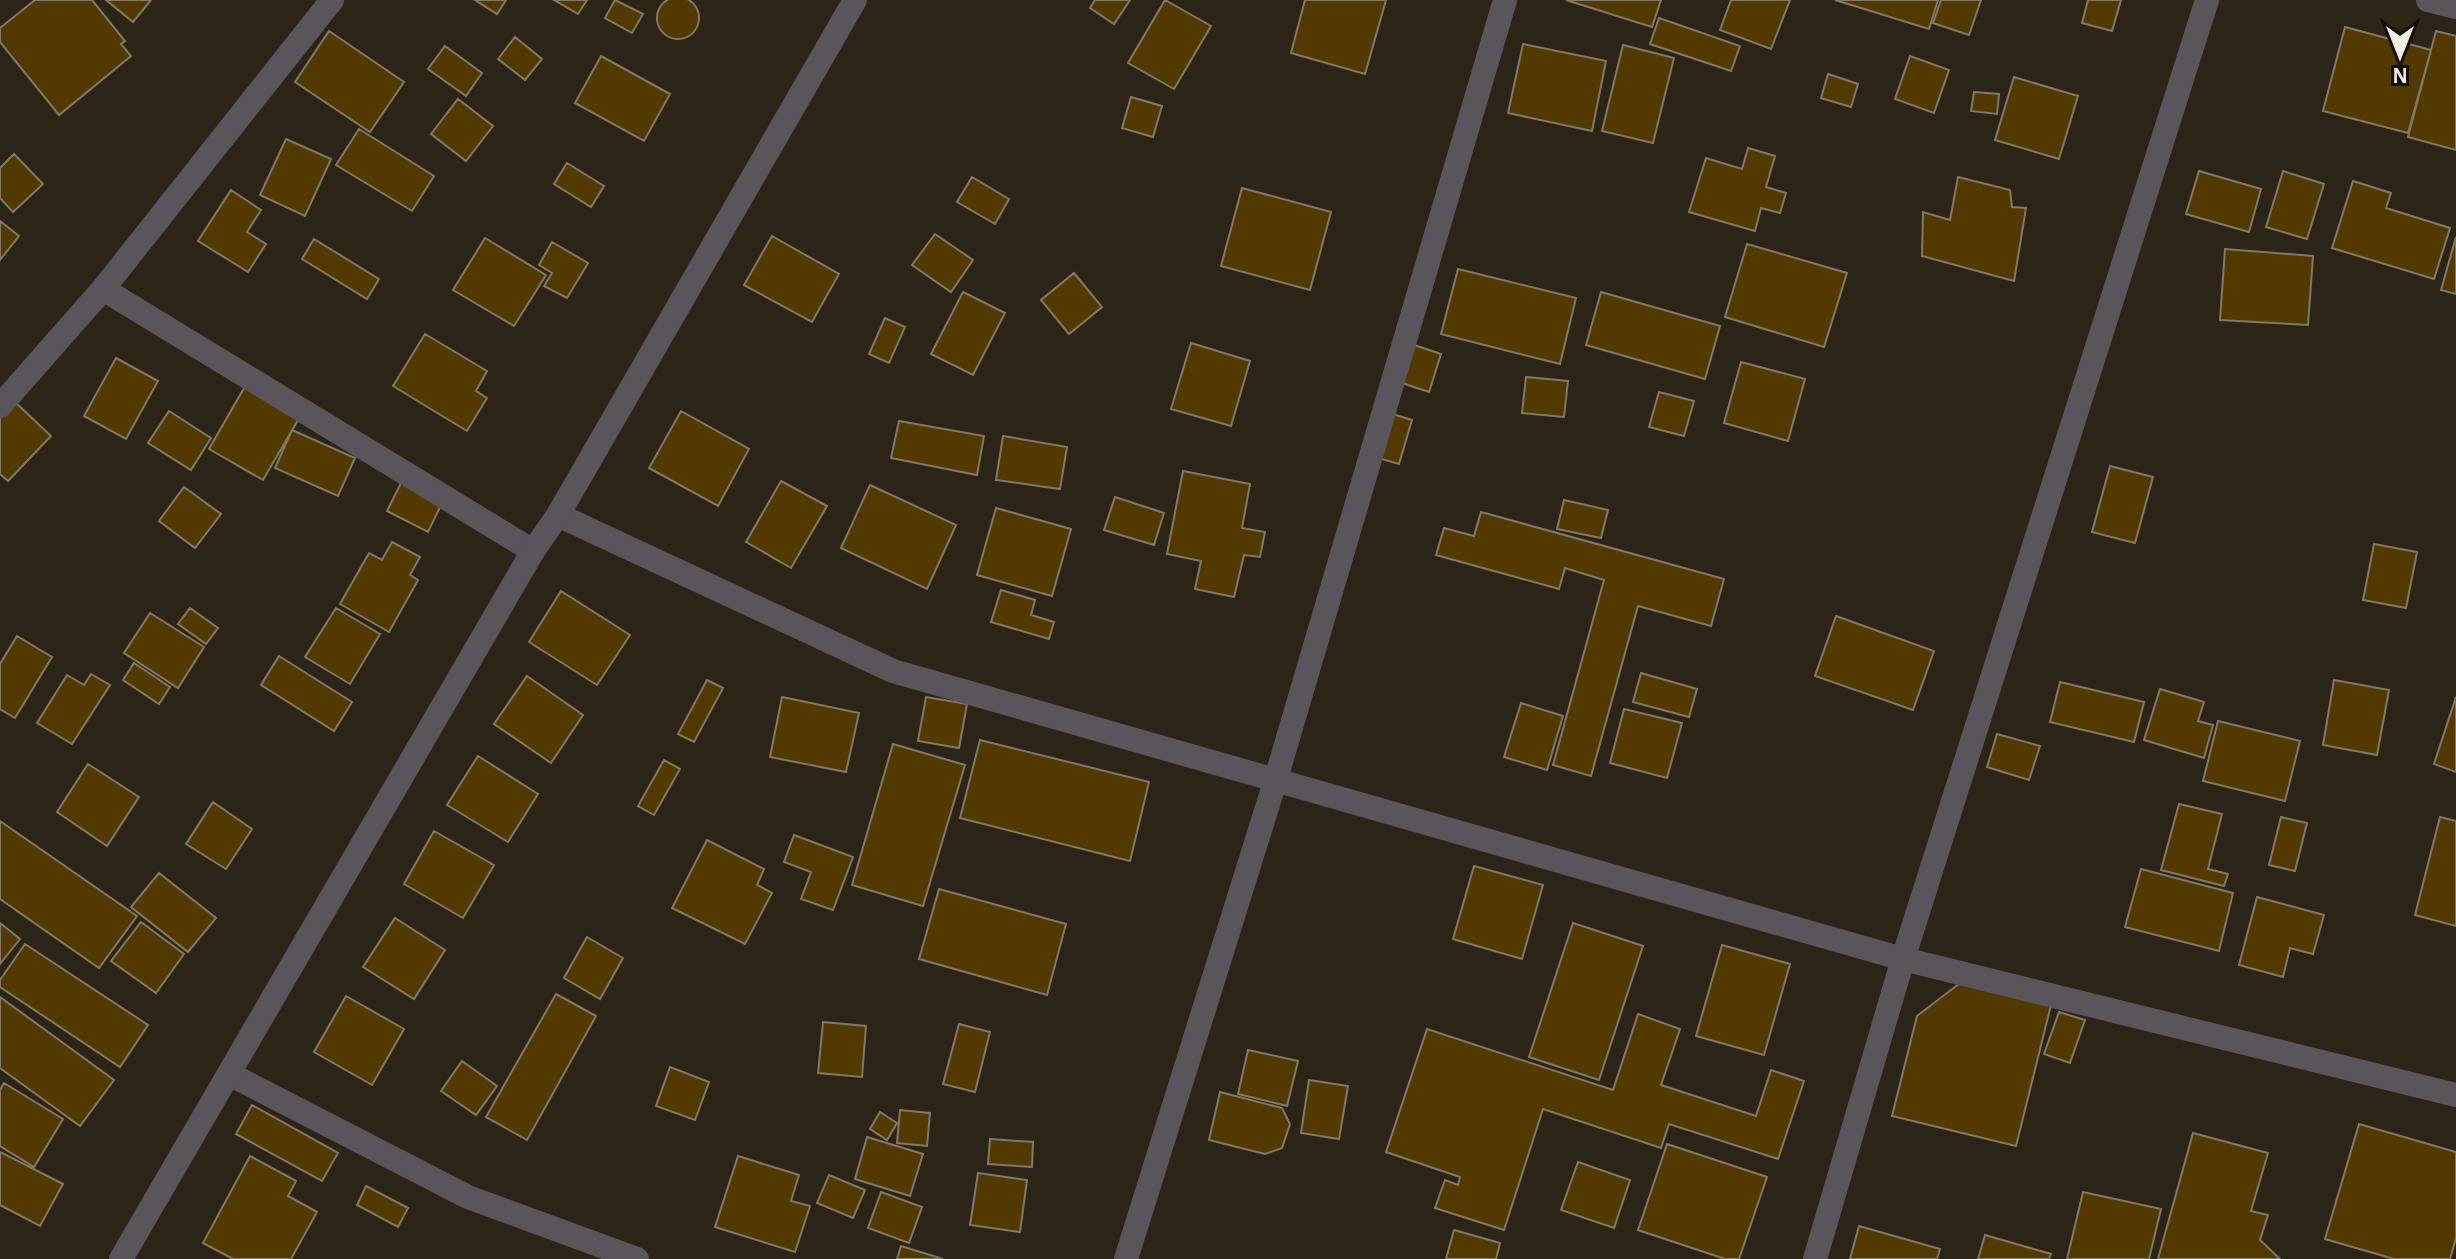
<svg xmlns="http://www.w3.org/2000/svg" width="2456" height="1259" viewBox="0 0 2456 1259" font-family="'Alegreya Sans',sans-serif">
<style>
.building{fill:#513900;stroke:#817867;stroke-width:2}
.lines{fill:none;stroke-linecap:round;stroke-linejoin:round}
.minor{stroke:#5a555b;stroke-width:24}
.tertiary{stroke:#5a555b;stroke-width:24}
</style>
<rect width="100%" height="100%" fill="#2c2517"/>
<path class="building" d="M657 18a21 21 0 1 1 42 0a21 21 0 1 1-42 0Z
M35 0H92L125 41 121 44 131 56 59 115 0 42V28Z
M106 0H151L133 22Z
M475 0H506L497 14Z
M554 0H587L578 14Z
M615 0 643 14 632 33 605 18Z
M1095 0H1130L1114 24 1090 8Z
M1165 0 1211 26 1174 89 1128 63Z
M1305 0H1386L1365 74 1291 53Z
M1566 0H1661L1652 27Z
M1731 0H1790L1771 49 1720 30Z
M1835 0H1938L1929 29Z
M1941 0H1981L1969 35 1933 23Z
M2088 0H2121L2112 31 2082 23Z
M1659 18 1740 46 1731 71 1650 44Z
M2345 27 2431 50 2408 133 2323 111Z
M329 31 404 82 370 132 295 82Z
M2436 31 2456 36V150L2408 137Z
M515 37 542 59 525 80 498 59Z
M1523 44 1606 61 1592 131 1508 113Z
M1623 45 1674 58 1653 143 1602 131Z
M445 46 482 73 466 96 428 69Z
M601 56 670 94 644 141 575 103Z
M1910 56 1949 70 1934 113 1895 99Z
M1828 74 1858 84 1851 107 1821 98Z
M2014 77 2078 96 2059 159 1995 140Z
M1974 92 1999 94 1997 114 1971 111Z
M1131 97 1162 106 1153 137 1122 128Z
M458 99 493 126 466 161 431 134Z
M359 129 434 176 412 211 336 165Z
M286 139 331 159 305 216 260 195Z
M1748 148 1775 156 1766 187 1786 193 1780 213 1761 208 1755 231 1689 212 1706 158 1742 169Z
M14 154 43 184 13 212 0 198V168Z
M567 163 604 186 591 207 554 184Z
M2199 171 2261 189 2249 232 2186 214Z
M2283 171 2324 184 2307 239 2266 227Z
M972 177 1009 199 995 224 957 202Z
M1958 177 2010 190 2012 207 2026 208 2014 281 1922 256 1923 212 1950 220Z
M2353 181 2391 193 2386 208 2450 228 2434 279 2332 248Z
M1242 188 1331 212 1310 290 1221 266Z
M231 190 261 210 247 232 266 244 248 272 198 241Z
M0 221 19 236 0 260Z
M935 234 973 260 951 292 912 265Z
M772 236 839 274 812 322 744 285Z
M2456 237V294L2441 290Z
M485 238 546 275 514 326 453 290Z
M314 239 379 279 367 299 302 259Z
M552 242 588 263 567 298 544 286 552 273 539 265Z
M1747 244 1847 273 1824 347 1725 317Z
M2225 249 2313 256 2308 325 2220 320Z
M1458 269 1576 298 1560 364 1441 334Z
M1074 273 1102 307 1069 334 1041 300Z
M963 292 1005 313 973 375 931 354Z
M1601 292 1720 326 1705 379 1586 345Z
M885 318 905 327 889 363 869 354Z
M425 334 487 371 476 391 487 398 467 431 393 386Z
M1191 343 1250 361 1231 426 1171 409Z
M1414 345 1441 354 1429 392 1402 383Z
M116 358 158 381 126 439 84 416Z
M1741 362 1805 379 1788 441 1724 423Z
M1526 377 1568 381 1564 417 1522 413Z
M247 383 301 415 263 480 209 449Z
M1659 392 1694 401 1684 436 1649 427Z
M13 400 51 436 8 481 0 474V414Z
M169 411 211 438 191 470 148 443Z
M681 411 749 449 718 506 649 468Z
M1389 413 1412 420 1399 464 1375 457Z
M899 421 984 436 977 475 891 458Z
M292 430 355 458 338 496 275 468Z
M1003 436 1067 447 1060 489 996 480Z
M2110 466 2153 477 2135 543 2092 532Z
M1183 471 1250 484 1242 528 1265 532 1260 557 1244 555 1234 597 1195 589 1201 561 1167 554Z
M403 479 444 499 428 532 387 511Z
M781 481 827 506 791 568 746 542Z
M870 485 956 525 927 589 841 548Z
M184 487 221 514 195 548 159 521Z
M1115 497 1164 513 1154 545 1104 530Z
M1564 500 1608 510 1601 538 1557 529Z
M996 508 1071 529 1052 596 977 575Z
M1481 512 1724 579 1711 626 1638 606 1591 776 1553 765 1604 580 1565 568 1559 589 1436 555 1444 528 1474 536Z
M392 542 420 557 410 575 418 580 389 632 340 604 369 553 382 560Z
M2374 544 2417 552 2406 608 2363 600Z
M1001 590 1035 600 1031 615 1054 622 1049 639 991 622Z
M561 591 630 635 597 685 529 642Z
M190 608 218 628 206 644 178 624Z
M336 608 380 634 350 684 305 657Z
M150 613 204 647 178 688 124 653Z
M1836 616 1934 651 1913 710 1815 676Z
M17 636 52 657 15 718 0 709V664Z
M279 656 352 702 334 731 261 685Z
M134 663 170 687 159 704 123 680Z
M1641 673 1697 689 1689 717 1633 702Z
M91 674 110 685 72 744 37 723 67 675 84 685Z
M527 676 583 715 551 763 494 724Z
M707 680 723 688 694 742 678 734Z
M2334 680 2389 690 2377 755 2323 745Z
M2060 682 2144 702 2134 742 2050 722Z
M2160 689 2204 702 2198 721 2213 725 2204 758 2144 740Z
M782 697 859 713 846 772 770 757Z
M926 697 967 704 959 748 918 741Z
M2456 697V772L2434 764Z
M1521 703 1563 716 1547 770 1504 757Z
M1624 709 1682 723 1667 778 1610 763Z
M2218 721 2300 741 2285 801 2203 781Z
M1997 734 2040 746 2029 780 1987 767Z
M980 740 1149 782 1130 861 960 818Z
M893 744 965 765 923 906 852 885Z
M478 756 538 794 508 842 447 805Z
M664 760 680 769 654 815 638 806Z
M88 764 139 797 107 846 57 812Z
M213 802 252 829 226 869 186 844Z
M2179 804 2222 814 2208 869 2228 874 2224 886 2161 870Z
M2281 817 2307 823 2295 871 2269 865Z
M2440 817 2456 821V926L2415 915Z
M0 821 137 916 99 968 0 899Z
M434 831 494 865 463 918 404 884Z
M794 835 853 857 833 910 801 899 811 872 784 862Z
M707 840 764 869 757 885 772 893 745 944 672 908Z
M1474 866 1543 885 1522 959 1453 939Z
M2141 869 2233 893 2219 951 2125 927Z
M159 873 216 918 188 952 131 907Z
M939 889 1066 924 1047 995 919 959Z
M2257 897 2324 915 2313 954 2290 948 2283 977 2239 965Z
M395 918 445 950 414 999 363 967Z
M141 922 184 954 156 993 111 961Z
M0 923 20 939 0 964Z
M1573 923 1643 946 1599 1080 1529 1057Z
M587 937 623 958 600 999 564 978Z
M25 944 148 1025 120 1067 0 987V980Z
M1722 945 1790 964 1764 1055 1696 1036Z
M1960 983 2051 1005 2016 1146 1892 1116 1917 1016Z
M556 994 596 1016 527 1140 486 1117Z
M346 996 404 1029 372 1085 314 1052Z
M0 997 114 1080 80 1126 0 1068Z
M2059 1012 2085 1020 2070 1063 2044 1054Z
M1638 1014 1680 1029 1661 1085 1756 1116 1771 1070 1804 1081 1778 1159 1669 1124 1661 1148 1543 1109 1504 1230 1435 1208 1445 1180 1458 1185 1460 1177 1386 1152 1427 1029 1613 1090Z
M823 1022 866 1026 862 1077 818 1073Z
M959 1024 990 1032 975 1092 943 1084Z
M1248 1050 1298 1061 1287 1106 1238 1094Z
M462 1061 497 1086 476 1115 441 1091Z
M670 1067 709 1082 695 1120 656 1106Z
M1309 1080 1348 1086 1339 1139 1301 1133Z
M4 1083 63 1119 34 1167 0 1146V1090Z
M1220 1092 1282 1108 1290 1124 1282 1148 1265 1154 1209 1140Z
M252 1105 338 1153 322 1181 236 1134Z
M900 1110 930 1113 927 1146 897 1143Z
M880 1112 897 1123 887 1140 870 1129Z
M2359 1124 2456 1152V1238L2450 1259H2394L2325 1239Z
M2193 1133 2268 1153 2251 1211 2268 1215 2260 1240 2280 1259H2158Z
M867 1137 923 1154 910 1196 855 1179Z
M990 1139 1033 1142 1032 1167 988 1164Z
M1667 1144 1767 1177 1739 1259H1725L1638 1230Z
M0 1152 63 1184 40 1226 0 1205Z
M250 1156 296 1181 288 1196 317 1212 291 1259H233L203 1243Z
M738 1156 799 1175 791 1201 810 1206 795 1252 715 1227Z
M1578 1162 1630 1180 1614 1228 1561 1210Z
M978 1173 1027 1180 1020 1232 970 1225Z
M829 1175 865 1190 853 1218 817 1203Z
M366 1186 408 1208 398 1227 357 1205Z
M881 1192 922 1207 909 1243 868 1228Z
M2083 1192 2161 1209 2149 1259H2067Z
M1859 1226 1940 1249 1937 1259H1850Z
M1454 1230 1500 1243 1496 1259H1446Z
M1985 1235 2051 1254 2049 1259H1978Z
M901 1246 943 1259H897Z"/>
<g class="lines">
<path class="minor" d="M2428 0 2456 7
M103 289 533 551
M0 406 103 289 332 0
M558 515 893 671 1903 959 2456 1095
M231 1075 468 1197 637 1259
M1126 1259 1275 782 1505 0
M1815 1259 1903 959 2207 0"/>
<path class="tertiary" d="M121 1259 533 551 558 515 855 0"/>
</g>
<g transform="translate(2400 56) rotate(180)" stroke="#120f08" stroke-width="6" paint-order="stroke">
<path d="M0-6L14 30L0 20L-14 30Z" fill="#f2ede4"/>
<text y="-12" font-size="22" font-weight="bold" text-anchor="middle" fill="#f2ede4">N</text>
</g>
</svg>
